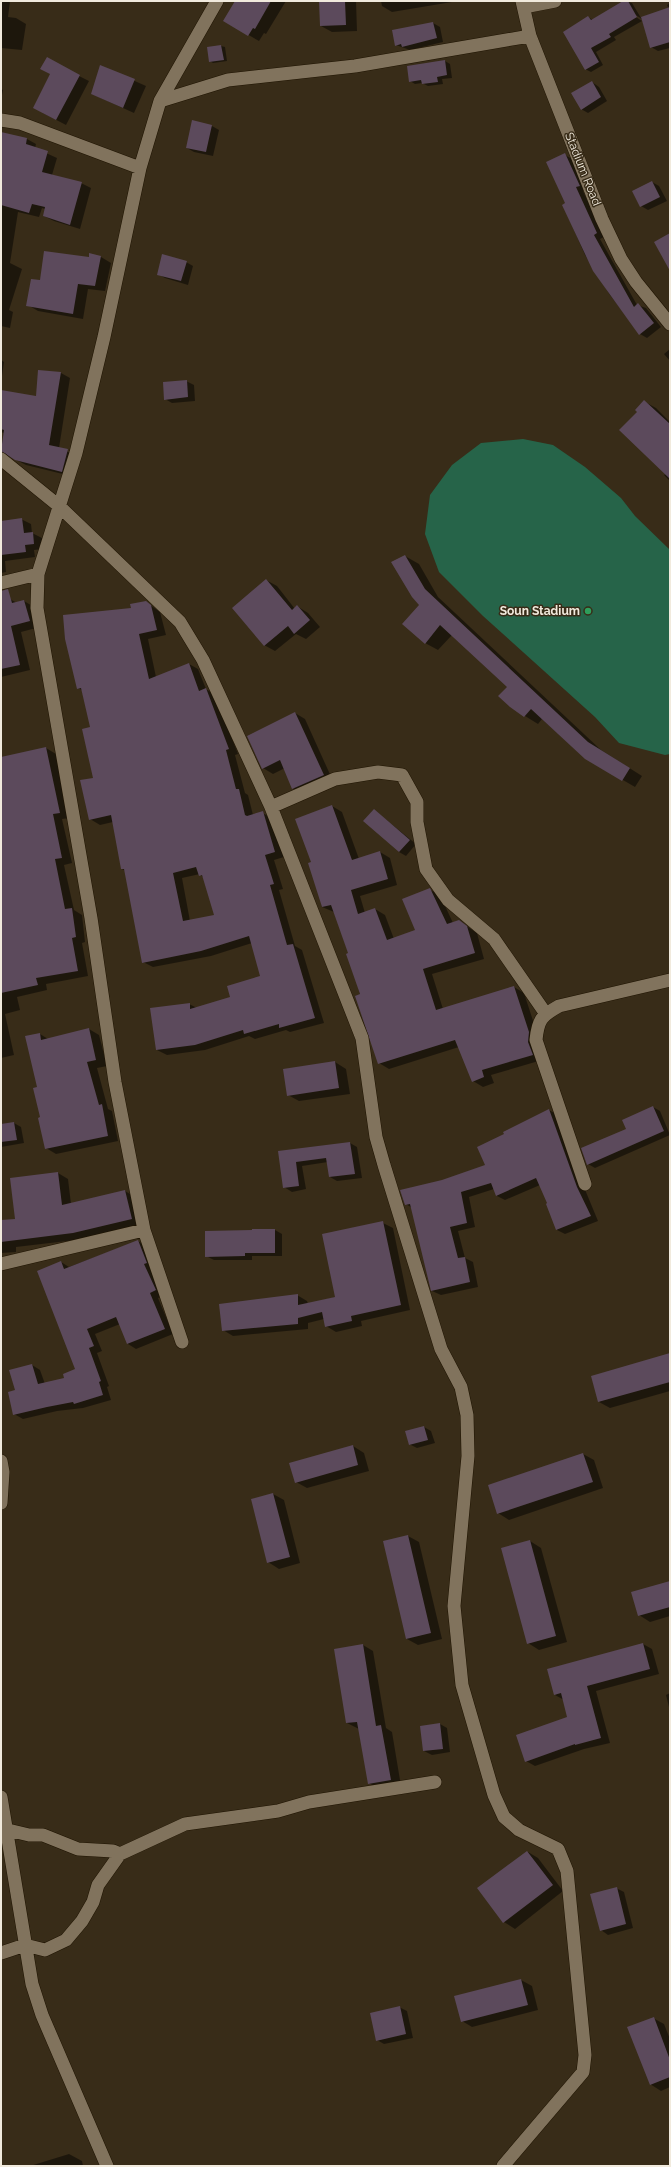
<svg xmlns="http://www.w3.org/2000/svg" width="671" height="2167" viewBox="0 0 671 2167" font-family="Raleway,sans-serif">
<style>
.green{fill:#266449}
.shadow{fill:#0007;fill-rule:evenodd}
.building{fill:#5c4a5c;fill-rule:evenodd}
.lines{fill:none;stroke-linecap:round;stroke-linejoin:round}
.minor-casing{stroke:#1f1402;stroke-width:14}
.minor{stroke:#81735d;stroke-width:13}
.leisure-dot{fill:#2e9e5b;stroke:#382c18;stroke-width:1.5}
.labels{text-anchor:middle;dominant-baseline:central;stroke-width:3;stroke-linejoin:round;paint-order:stroke}
.street-label{font-size:12px;fill:#f1eadd;stroke:#382c18}
.poi-label{font-size:12px;font-weight:bold;fill:#f1eadd;stroke:#382c18;text-anchor:end}
</style>
<rect width="100%" height="100%" fill="#382c18"/>
<path class="green" d="M523 439 553 445 585 467 621 498 635 516 670 550V754L665 755 619 743 595 717 483 616 439 572 425 534 430 495 452 465 481 443Z"/>
<path class="shadow" d="M1 1H10L8 17 16 18 26 24 22 50 1 48Z
M236 1H286L266 34 264 33 259 41 224 21Z
M320 1H356L357 31 332 32 321 26Z
M381 1H458L392 12 382 6Z
M625 1 632 3 641 18 669 9 667 5 670 3V48L658 51 651 47 642 19 634 14 633 15 642 21 614 37 616 40 596 52 603 65 591 72 585 69 588 17 593 20Z
M433 23 440 27 443 42 410 50 396 45Z
M221 46 225 47 227 61 213 63 210 61 208 48Z
M445 61 450 64 452 78 442 79 443 84 428 86 422 83 415 84 410 81Z
M101 66 146 86 134 113 92 94Z
M79 76 89 81 66 125 43 113Z
M592 82 599 87 607 101 588 113 581 109Z
M1 89 3 90 1 100Z
M212 126 219 130 213 156 194 152 187 148Z
M1 133 27 139 36 144 35 148 57 158 52 175 81 183 91 188 80 229 54 221 44 216 45 209 42 208 39 217 18 212 10 263 22 269 9 310 13 312 10 328 1 326Z
M565 155 572 159 586 190 583 191 604 237 600 239 637 305 646 308 661 327 647 338 640 334 610 295 585 255 563 205 566 204Z
M652 182 659 186 667 201 648 210 641 206Z
M90 255 101 257 111 263 105 291 88 289 83 319 38 311 28 305 41 282 89 258Z
M186 262 193 266 188 285 165 278 158 274Z
M670 349V361L664 354Z
M1 360 4 362 1 383Z
M39 371 61 373 70 378 59 448 77 456 71 476 26 465 1 452 4 433 1 432V391L37 397Z
M186 381 194 385 195 401 172 403 165 399Z
M645 402 656 408 670 422V481L664 475 666 474 638 412Z
M21 519 31 524 32 533 42 538 43 549 34 550 35 557 5 561 6 572 1 573V522Z
M405 556 419 564 438 597 601 750 642 776 635 787 585 758 542 719 538 724 525 716 508 687 452 635 438 650 425 643 421 605Z
M266 580 277 586 295 609 297 606 308 613 320 627 306 639 296 634 275 651 264 645Z
M1 594 17 603 24 601 34 607 40 627 21 632 30 670 1 677Z
M146 602 160 612 166 635 148 639 156 677 189 664 198 669 206 689 215 695 238 754 235 755 245 793 248 795 253 815 262 813 272 818 284 857 274 860 283 889 279 890 295 946 302 950 324 1023 290 1032 286 1030 255 1039 249 1036 205 1050 167 1055 157 1050 189 1004 197 1008 232 998 261 977 252 943 211 956 153 967 143 962 126 871 122 869 113 822 100 825 90 819 94 778 91 728 82 690 78 688 133 609ZM200 874 204 878 215 916 190 921 182 878Z
M295 713 305 719 333 781 303 794 293 788 285 768 273 774 263 768Z
M46 748 56 754 70 818 62 819 72 863 64 865 74 910 82 915 85 942 82 943 88 976 46 984 47 990 17 997 20 1010 5 1014 14 1055 1 1058V758Z
M332 806 342 812 359 859 380 852 390 858 397 885 360 896 365 913 375 909 385 915 394 939 417 931 430 890 440 895 453 923 459 921 477 933 484 959 432 974 443 1009 514 987 524 993 539 1039 542 1060 491 1075 494 1083 483 1087 473 1081 459 1047 389 1069 379 1063 349 954 334 912 322 907 312 863Z
M374 810 416 844 406 856 399 852Z
M89 1029 99 1035 107 1066 97 1068 108 1109 112 1111 118 1141 56 1154 46 1148 38 1088 40 1034 48 1039Z
M335 1062 346 1069 350 1094 299 1101 288 1095 284 1070Z
M653 1107 660 1111 670 1135 595 1168 588 1164Z
M549 1110 558 1115 586 1192 598 1221 565 1234 557 1230 549 1203 540 1185 505 1200 497 1196 494 1189 469 1197 475 1227 458 1231 465 1258 473 1262 478 1287 441 1295 432 1291 412 1208 406 1204 442 1181 487 1165 505 1134Z
M14 1123 21 1127 24 1143 1 1147V1125Z
M350 1143 357 1147 362 1178 337 1181 330 1177 328 1162 302 1166 306 1189 292 1192 284 1187 279 1152Z
M58 1173 68 1179 71 1204 125 1191 135 1197 142 1225 84 1239 16 1247V1252L1 1253V1221L16 1220Z
M383 1223 393 1228 410 1310 361 1321 362 1326 336 1332 326 1326 324 1319 308 1323V1329L233 1336 223 1330 297 1295 307 1301 308 1304 336 1297Z
M275 1230 282 1234V1256H252V1260H214L206 1256Z
M138 1241 146 1246 164 1295 158 1298 173 1334 136 1349 128 1344 120 1324 95 1334 102 1351 97 1353 109 1386 107 1387 111 1400 83 1408 57 1411 23 1419 14 1414 16 1391 32 1365 40 1370 45 1384 66 1379 76 1370 61 1262 69 1267Z
M670 1356V1391L610 1408 599 1402Z
M424 1427 431 1431 435 1443 417 1448 409 1444Z
M353 1446 364 1453 369 1471 307 1488 296 1482Z
M583 1454 594 1460 603 1488 509 1520 498 1513Z
M273 1494 284 1500 300 1563 279 1569 268 1562Z
M408 1536 419 1542 442 1639 418 1645 407 1639Z
M530 1541 541 1548 567 1642 539 1650 528 1643Z
M670 1583V1616L650 1622 639 1615Z
M643 1644 652 1649 659 1674 596 1691 610 1743 584 1749 535 1766 526 1761 569 1717 564 1700 555 1695Z
M363 1645 373 1651 386 1728 392 1732 401 1786 380 1790 369 1783 359 1729 347 1723Z
M670 1693V1711L666 1695Z
M440 1724 447 1728 450 1752 432 1755 424 1751Z
M528 1852 538 1858 563 1891 515 1929 504 1922Z
M616 1888 624 1892 633 1928 608 1935 601 1930Z
M521 1980 532 1986 538 2010 472 2027 462 2021Z
M399 2007 407 2011 413 2038 384 2044 377 2040Z
M653 2018 664 2024 670 2039V2087L661 2091 650 2084Z
M69 2154 82 2161 83 2166H30Z"/>
<path class="building" d="M235 1H271L255 29 253 28 248 36 223 21Z
M319 1H345L346 25 320 26Z
M623 1H628L637 17 609 34 611 37 591 48 599 62 585 70 563 32 588 16 591 20Z
M670 7V42L650 48 641 17Z
M433 22 437 38 402 47 401 44 395 46 392 30Z
M221 45 224 60 209 62 207 47Z
M47 57 80 75 56 120 33 108 50 74 40 69Z
M445 60 447 75 437 77 438 82 422 84 421 80 409 82 407 66Z
M100 65 135 79 123 108 91 94Z
M592 81 601 97 581 110 571 93Z
M192 120 212 125 206 152 186 148Z
M1 132 27 138 26 144 48 151 42 172 82 182 70 225 43 216 45 207 32 204 29 213 1 205Z
M565 153 580 186 576 187 597 233 594 235 634 307 638 303 654 323 639 335 593 271 562 205 565 203 546 162Z
M652 181 660 197 640 207 632 191Z
M670 233V271L654 242Z
M44 251 89 257V253L101 256 95 286 78 284 73 314 26 306 31 279 40 280Z
M162 254 187 261 181 281 157 275Z
M38 370 61 372 49 445 68 449 62 472 15 460 1 451 4 430 1 429V390L36 396Z
M187 380 188 397 164 400 163 382Z
M644 400 670 424V479L619 430 637 412 635 410Z
M22 518 24 533 33 532 34 544 25 545 26 552 1 555V521Z
M405 555 425 589 588 742 630 768 622 781 585 759 531 709 524 717 510 707 498 696 507 687 440 625 425 644 402 624 419 605 412 597 391 562Z
M266 579 292 610 297 605 310 620 294 634 288 626 264 646 232 608Z
M8 589 12 603 24 600 30 621 11 626 20 665 1 669V591Z
M146 601 151 605 157 630 139 634 149 679 189 663 199 691 206 688 229 749 226 750 236 789H239L245 815 247 816 263 811 275 852 265 855 274 884 270 885 287 945 293 944 315 1018 279 1028V1024L244 1034 243 1030 195 1045 156 1050 150 1008 190 1003V1009L230 997 227 986 260 976 249 936 201 951 142 963 124 869H121L111 815 89 820 80 780 93 778 82 729 90 727 81 688 77 689 65 639 63 615 131 608 130 604ZM196 867 199 876 202 875 214 915 183 921 173 873Z
M295 712 324 775 292 789 280 760 262 769 247 736Z
M46 747 60 813 53 814 62 858 55 859 65 909 72 908 76 937 72 938 78 971 36 978 38 985 1 993V757Z
M332 805 352 860 380 851 388 879 351 890 358 914 375 908 387 940 415 930 402 899 430 888 447 924 459 920 467 926 475 953 423 969 436 1010 514 986 529 1032 528 1042 533 1055 482 1070 484 1077 472 1082 455 1040 378 1064 355 996 360 994 346 954 348 953 331 905 322 907 308 863 311 862 295 819Z
M374 809 410 840 399 852 363 821Z
M89 1028 96 1060 87 1062 99 1105 102 1104 108 1136 45 1149 38 1118 40 1117 33 1088 37 1087 25 1036 40 1033 41 1040Z
M335 1061 339 1088 287 1096 283 1069Z
M653 1106 664 1131 587 1165 581 1148 626 1129 622 1120Z
M549 1109 577 1187 591 1216 556 1230 546 1204 547 1203 536 1178 496 1196 491 1183 461 1192 467 1223 450 1227 458 1258 465 1257 470 1282 431 1291 410 1204 405 1205 400 1190 442 1180 485 1165 477 1147 504 1134 503 1132Z
M14 1122 17 1140 1 1142V1124Z
M350 1142 355 1174 329 1177 326 1158 296 1162 299 1186 283 1188 278 1151Z
M58 1172 62 1205 125 1190 132 1219 73 1233 1 1242V1220L15 1219 10 1178Z
M383 1221 401 1305 351 1316 352 1321 325 1327 322 1312 298 1318V1324L222 1331 219 1304 298 1294V1305L335 1297 322 1234Z
M252 1229H275V1253H245V1256L205 1257V1231L252 1230Z
M138 1240 147 1263 144 1264 156 1290 150 1293 165 1329 127 1344 116 1317 87 1329 94 1346 89 1348 101 1381 99 1382 103 1395 74 1404 73 1402 47 1407 13 1415 8 1392 15 1390 9 1370 32 1364 38 1384 64 1378 63 1374 75 1369 37 1271 61 1261 64 1269Z
M670 1353V1382L598 1402 591 1376Z
M424 1426 428 1440 409 1445 405 1431Z
M353 1445 358 1465 295 1483 289 1463Z
M583 1453 593 1482 497 1514 488 1485Z
M273 1493 290 1557 267 1563 251 1499Z
M408 1535 431 1633 406 1639 383 1541Z
M530 1540 556 1636 527 1644 501 1548Z
M670 1581V1607L638 1616 631 1592Z
M643 1643 650 1669 587 1686 601 1738 575 1745V1744L525 1762 516 1735 567 1717 561 1693 554 1695 547 1669Z
M363 1644 376 1726 381 1725 391 1780 368 1784 357 1722 346 1723 334 1649Z
M440 1723 443 1749 423 1751 420 1726Z
M527 1851 553 1885 503 1923 477 1888Z
M617 1887 626 1924 600 1931 590 1894Z
M521 1979 528 2005 461 2022 454 1996Z
M400 2006 406 2034 376 2041 370 2013Z
M654 2017 670 2060V2077L650 2085 627 2027Z"/>
<g class="lines">
<g class="minor-casing">
<path id="minor" d="M522 1 530 36 602 219 621 259 636 282 670 324
M524 7 555 1
M160 101 228 80 355 66 530 36
M1 120 20 123 140 168
M1 459 59 506 180 622 203 660 271 807 362 1038 376 1137 384 1165 441 1349 461 1387 467 1415 468 1456 454 1606 462 1685 494 1795 504 1817 519 1830 558 1849 567 1871 585 2055 583 2072 503 2166
M1 583 38 574
M271 807 335 779 378 772 402 775 417 802V822L426 869 448 900 494 939 546 1014
M585 1184 536 1040C538 1020 541 1016 559 1006L670 980
M1 1264 144 1230
M182 1342 144 1230 115 1082 91 918 37 608 38 574 76 453 104 337 140 168 160 101 217 1
M1 1461 3 1472 1 1503
M1 1797 32 1984 42 2015 107 2166
M8 1830 29 1835H43L78 1849 113 1851 120 1854
M1 1953 25 1945 45 1950 66 1940 82 1921 93 1902 98 1885 120 1854 185 1824 278 1811 309 1802 435 1782"/>
</g>
<use href="#minor" class="minor"/>
</g>
<circle class="leisure-dot" cx="588" cy="611" r="4"/>
<g class="labels">
<g class="street-label">
<text transform="translate(583 169) rotate(68)">Stadium Road</text>
</g>
<g class="poi-label">
<text x="580" y="611">Soun Stadium</text>
</g>
</g>
<rect width="671" height="2167" fill="none" stroke="#f1eadd" stroke-width="4"/>
</svg>
